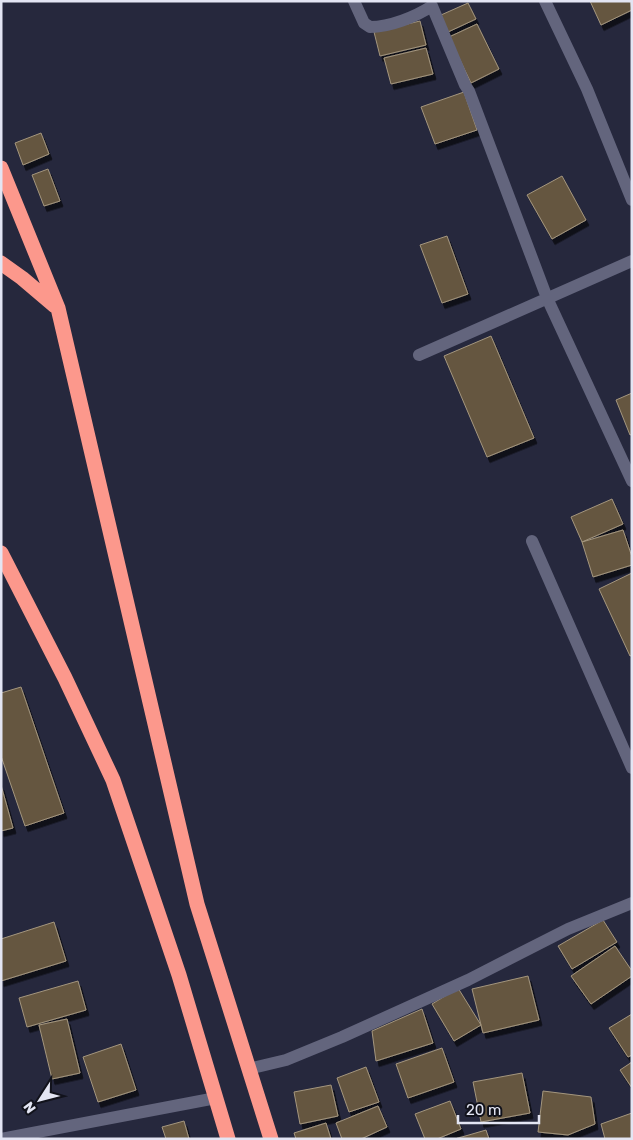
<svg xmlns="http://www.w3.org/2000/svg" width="633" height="1140" viewBox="0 0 633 1140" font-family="Rubik,sans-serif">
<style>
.building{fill:#655741;stroke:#a4967e;filter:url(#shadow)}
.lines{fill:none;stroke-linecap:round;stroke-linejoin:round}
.minor{stroke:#63657d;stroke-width:12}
.highway{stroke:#fc988c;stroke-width:15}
</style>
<defs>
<filter id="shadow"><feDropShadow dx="3" dy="5.5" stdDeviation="0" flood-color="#0009"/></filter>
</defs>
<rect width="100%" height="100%" fill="#26283d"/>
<path class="building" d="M590 1H630L632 10 601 25Z
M468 3 476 19 448 32 441 15Z
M420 21 426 45 380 56 374 32Z
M477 24 499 69 471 83 449 37Z
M426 48 433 74 391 84 384 58Z
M464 92 477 130 435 144 421 107Z
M41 133 49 154 23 165 15 143Z
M48 169 60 201 44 206 32 175Z
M562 176 586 220 552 239 527 195Z
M447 236 468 294 442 303 420 245Z
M491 336 534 438 487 457 444 356Z
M632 393V434L630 435 616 400Z
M612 499 623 524 582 542 571 517Z
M623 530 632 557V565L593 577 582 542Z
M632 573V655L630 656 599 589Z
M21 687 64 813 25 826 1 756V693Z
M1 785 13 828 1 831Z
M603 920 617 942 572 969 558 946Z
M54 922 66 961 1 981V939Z
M615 946 632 971V976L591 1004 571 976Z
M528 976 539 1020 483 1033 472 989Z
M78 981 86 1010 27 1027 19 998Z
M458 988 481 1025 454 1041 432 1004Z
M422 1009 433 1043 376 1061 372 1031Z
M632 1014V1055L628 1057 609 1028Z
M67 1019 80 1073 52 1079 39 1025Z
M121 1044 136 1090 98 1102 83 1057Z
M442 1048 454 1082 408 1098 396 1064Z
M632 1062V1088L620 1070Z
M366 1067 379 1102 349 1112 337 1078Z
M522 1073 530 1113 481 1122 473 1082Z
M331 1085 338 1116 300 1124 294 1092Z
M543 1091 591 1097 595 1124 568 1135 538 1132Z
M450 1101 461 1129 437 1139H425L415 1114Z
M378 1106 387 1127 361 1139H342L336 1123Z
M632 1113V1139H605L601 1124Z
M184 1121 189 1139H166L162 1127Z
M326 1123 331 1139H296L294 1133Z
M486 1130 489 1139H455Z"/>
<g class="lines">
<path class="minor" d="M354 1 364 23 370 27C390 27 415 17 432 6L465 85 469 91 547 298 632 481
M545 1 587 89 632 200
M419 355 632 261
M532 541 632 768
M248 1069 286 1060 342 1037 468 980 568 929 632 903
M1 1139 216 1098"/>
<path class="highway" d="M1 168 58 308 197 904 271 1139
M1 263 22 278 55 306
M1 553 65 678 113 780 179 975 228 1139"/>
</g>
<rect width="633" height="1140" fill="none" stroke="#e3e5f3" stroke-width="5"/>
<g transform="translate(40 1100) rotate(234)" stroke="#11121b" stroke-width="4" paint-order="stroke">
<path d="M0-4L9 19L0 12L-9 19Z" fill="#e3e5f3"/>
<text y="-8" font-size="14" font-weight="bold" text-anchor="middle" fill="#e3e5f3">N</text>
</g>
<path d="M458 1115v8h81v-8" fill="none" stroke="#e3e5f3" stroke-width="2.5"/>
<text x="466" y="1115" font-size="15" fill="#e3e5f3" stroke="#11121b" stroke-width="4" paint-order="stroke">20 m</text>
</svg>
